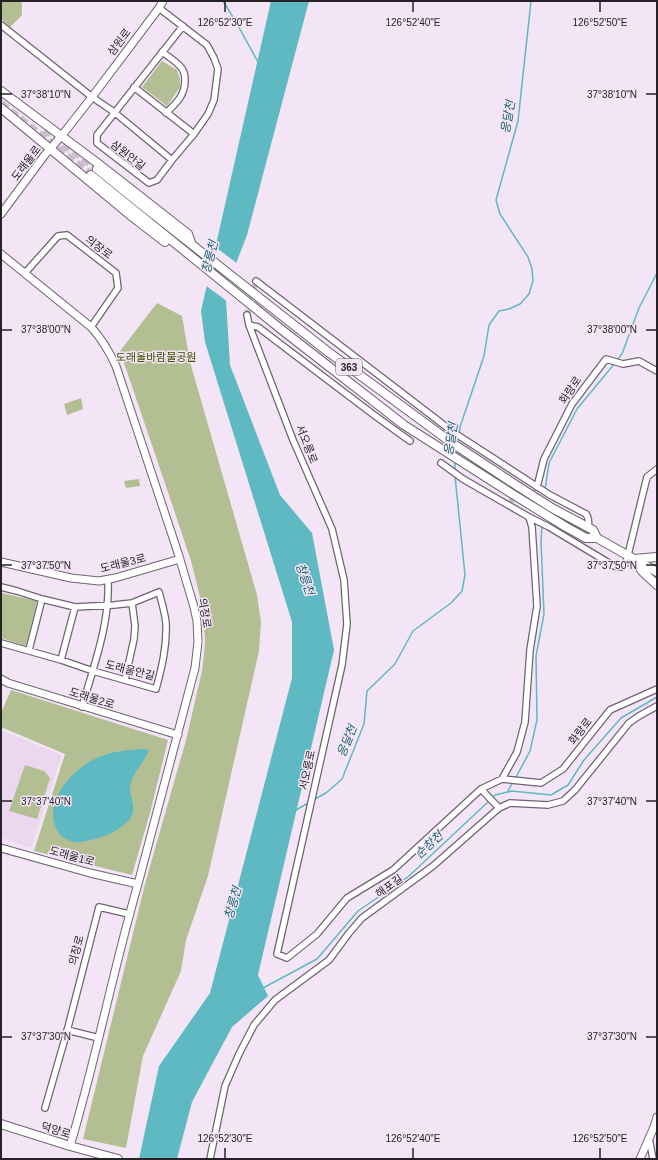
<svg xmlns="http://www.w3.org/2000/svg" width="658" height="1160" viewBox="0 0 658 1160" font-family="Helvetica,'Noto Sans KR',sans-serif">
<style>
.built{fill:#ebd8ef}
.green{fill:#b3bf92}
.water{fill:#5eb9c2}
.pier{fill:#f3e5f6}
.lines{fill:none;stroke-linecap:round;stroke-linejoin:round}
.stream{stroke:#5eb9c2;stroke-width:1.5}
.street-tunnel{stroke:#cabecd;stroke-width:5.5;stroke-dasharray:5.5 3;stroke-linecap:butt}
.primary-tunnel{stroke:#cabecd;stroke-width:8;stroke-dasharray:8 4;stroke-linecap:butt}
.street-casing{stroke:#6f6372;stroke-width:8}
.secondary-casing{stroke:#6f6372;stroke-width:9}
.primary-casing{stroke:#6f6372;stroke-width:10}
.street{stroke:#fff;stroke-width:5.5}
.secondary{stroke:#fff;stroke-width:7}
.primary{stroke:#fff;stroke-width:8}
.ticks{fill:none;stroke:#272229;stroke-width:1.5}
.labels{text-anchor:middle;dominant-baseline:central;stroke-width:3;stroke-linejoin:round;paint-order:stroke}
.shield{fill:#f3e5f6;stroke:#645c66;stroke-width:1}
.shield-label{font-size:10px;font-weight:bold;fill:#272229}
.street-label{font-size:11px;fill:#272229;stroke:#f3e5f6}
.park-label{font-size:11px;fill:#414e00;stroke:#f3e5f6}
.water-label{font-size:12px;font-style:italic;fill:#17636a;stroke:#f3e5f6}
.ticks-label{font-size:10px;text-anchor:middle;fill:#272229;stroke:#f3e5f6;stroke-width:3;stroke-linejoin:round;paint-order:stroke}
</style>
<rect width="100%" height="100%" fill="#f3e5f6"/>
<path class="built" d="M1 730 62 755 31 848 1 838Z"/>
<path class="green" d="M1 1H21L22 6V15L10 27 1 19Z
M162 61 177 70 180 79V87L167 106 142 87Z
M157 303 182 316 190 362 257 595 261 622 259 651 208 876 186 940 181 971 143 1056 126 1148 83 1139 145 884 186 740 202 671 205 644 204 622 202 605 191 561 173 507 120 351Z
M81 398 83 409 67 415 64 404Z
M139 479 140 486 126 488 124 481Z
M2 593 37 601 26 646 1 638V598Z
M11 690 168 740 150 813 132 875 34 851 65 754 1 727V713Z
M25 765 44 771 50 778 37 819 9 811Z"/>
<path class="water" d="M271 1H309L247 235 237 261 226 300 230 365 280 495 312 533 334 650 258 975 268 996 232 1027 192 1102 177 1159H139L159 1066 210 993 292 678V622L205 342 201 311Z
M143 749 149 750C144 764 131 773 130 788 130 798 137 807 131 817 126 826 108 836 98 838 91 840 82 843 74 842 66 840 59 836 56 828 46 805 64 780 83 766 100 753 122 750 143 749Z"/>
<path class="pier" d="M214 246 238 264 228 302 205 285Z"/>
<g class="lines">
<path class="stream" d="M223 1 236 22 258 62
M617 360 622 354 639 308 657 273
M459 435 460 427 484 356 489 325 499 311 509 309 520 304 529 294 533 281 532 269 528 257 500 214 496 200 518 121 531 1
M455 470V462
M545 490 549 463 577 409 615 363
M515 779 530 751 537 720 536 656 544 614 541 541 542 526
M508 791 513 782
M492 798 495 795 512 791 551 795 568 785 584 760 621 718 657 697
M313 800 326 793 342 779 364 724 367 691 395 664 413 631 451 603 462 591 465 575 455 476
M296 810 310 802
M263 988 317 959 358 911 409 876 489 801"/>
<path class="street-tunnel" d="M247 315 256 281
M511 502 521 481"/>
<path class="primary-tunnel" d="M1 104 91 175
M45 129 97 169"/>
<g class="street-casing">
<path id="street" d="M159 8 207 45 214 58 218 69 214 100 208 114 194 134 172 160 157 180 149 183 97 143V135L183 26
M1 25 92 97 114 112 172 160
M162 52C168 56 175 61 180 66 187 73 186 87 181 96 178 102 171 108 166 113
M134 87 194 134
M25 273 58 236 67 235 116 273 118 288 91 327
M256 281 453 432 550 495 586 514C589 518 589 522 588 527
M247 315 249 325 293 440 332 529 344 580 347 624 342 665 277 954 287 958 317 934 347 898 393 870 481 789 502 779 541 783 563 769 610 710 657 689
M249 325 258 327 374 415 410 441
M441 463 463 479 529 517 549 527 614 566 622 567 626 563 647 477 657 469
M537 487 544 459 572 404 606 359 623 364 639 361 657 371
M1 587 17 591 42 599 75 607 114 605 132 603 159 592C162 603 165 613 166 623 167 646 162 667 156 689L93 671 61 660 1 643
M29 650 42 599
M61 660 75 607
M125 680 134 639 135 626 132 603
M82 707C94 665 110 623 108 580
M502 779 517 752 525 722 530 650 537 606 532 527 529 517
M481 789 499 808
M67 1030 99 1038
M45 1108 66 1035 99 907 129 914
M649 1138 653 1159
M210 1159 225 1086 239 1054 254 1025 275 1000 329 960 349 933 362 918 433 866 499 808 510 803 548 805 563 801 575 790 629 723 639 716 657 706"/>
</g>
<g class="secondary-casing">
<path id="secondary" d="M1 214 44 156 63 134 92 97 159 8 163 1
M1 254 91 327C102 339 109 351 116 366L178 553 194 607 197 621 198 642 195 668 138 884C113 970 96 1060 70 1146
M1 562 71 578 99 581 115 578 180 559
M1 679 8 683 178 735
M1 848 90 873 138 884
M640 1159 654 1127 657 1117"/>
</g>
<g class="primary-casing">
<path id="primary" d="M1 91 96 162 188 234 192 245
M1 108 130 215 165 242
M97 169 144 207 327 351 395 401 452 443 519 487 552 508 593 530 597 538
M91 175 282 330 404 425 514 495 566 527 586 538H597L657 572
M634 559 657 557
M635 561 642 571 657 585
M1 1124 70 1146 118 1159"/>
</g>
<use href="#street" class="street"/>
<use href="#secondary" class="secondary"/>
<use href="#primary" class="primary"/>
</g>
<path class="ticks" d="M225 2V12M413 2V12M600 2V12M2 94H12M646 94H656M2 330H12M646 330H656M2 565H12M646 565H656M2 801H12M646 801H656M2 1037H12M646 1037H656M225 1148V1158M413 1148V1158M600 1148V1158"/>
<g class="labels">
<rect class="shield" x="336" y="359" width="26" height="16" rx="3"/>
<g class="shield-label">
<text x="349" y="367">363</text>
</g>
<g class="street-label">
<text transform="translate(119 42) rotate(-53)">삼원로</text>
<text transform="translate(128 155) rotate(38)">삼원안길</text>
<text transform="translate(26 163) rotate(-53)">도래울로</text>
<text transform="translate(99 247) rotate(37)">의장로</text>
<text transform="translate(570 390) rotate(-56)">화랑로</text>
<text transform="translate(307 444) rotate(68)">서오릉로</text>
<text transform="translate(123 563) rotate(-14)">도래울3로</text>
<text transform="translate(205 613) rotate(80)">의장로</text>
<text transform="translate(130 670) rotate(14)">도래울안길</text>
<text transform="translate(92 698) rotate(17)">도래울2로</text>
<text transform="translate(580 731) rotate(-52)">화랑로</text>
<text transform="translate(307 770) rotate(-78)">서오릉로</text>
<text transform="translate(72 856) rotate(15)">도래울1로</text>
<text transform="translate(389 886) rotate(-36)">해포길</text>
<text transform="translate(76 950) rotate(-75)">의장로</text>
<text transform="translate(56 1130) rotate(17)">덕양로</text>
</g>
<g class="park-label">
<text x="156" y="357">도래울바람물공원</text>
</g>
<g class="water-label">
<text transform="translate(508 117) rotate(-80)">응달천</text>
<text transform="translate(210 257) rotate(-76)">창릉천</text>
<text transform="translate(451 439) rotate(-81)">응달천</text>
<text transform="translate(305 579) rotate(71)">창릉천</text>
<text transform="translate(347 741) rotate(-68)">응달천</text>
<text transform="translate(429 845) rotate(-43)">순창천</text>
<text transform="translate(233 903) rotate(-74)">창릉천</text>
</g>
</g>
<g class="ticks-label">
<text x="225" y="26">126°52'30"E</text>
<text x="413" y="26">126°52'40"E</text>
<text x="600" y="26">126°52'50"E</text>
<text x="46" y="98">37°38'10"N</text>
<text x="612" y="98">37°38'10"N</text>
<text x="46" y="333">37°38'00"N</text>
<text x="612" y="333">37°38'00"N</text>
<text x="46" y="569">37°37'50"N</text>
<text x="612" y="569">37°37'50"N</text>
<text x="46" y="805">37°37'40"N</text>
<text x="612" y="805">37°37'40"N</text>
<text x="46" y="1040">37°37'30"N</text>
<text x="612" y="1040">37°37'30"N</text>
<text x="225" y="1142">126°52'30"E</text>
<text x="413" y="1142">126°52'40"E</text>
<text x="600" y="1142">126°52'50"E</text>
</g>
<rect width="658" height="1160" fill="none" stroke="#272229" stroke-width="4"/>
</svg>
